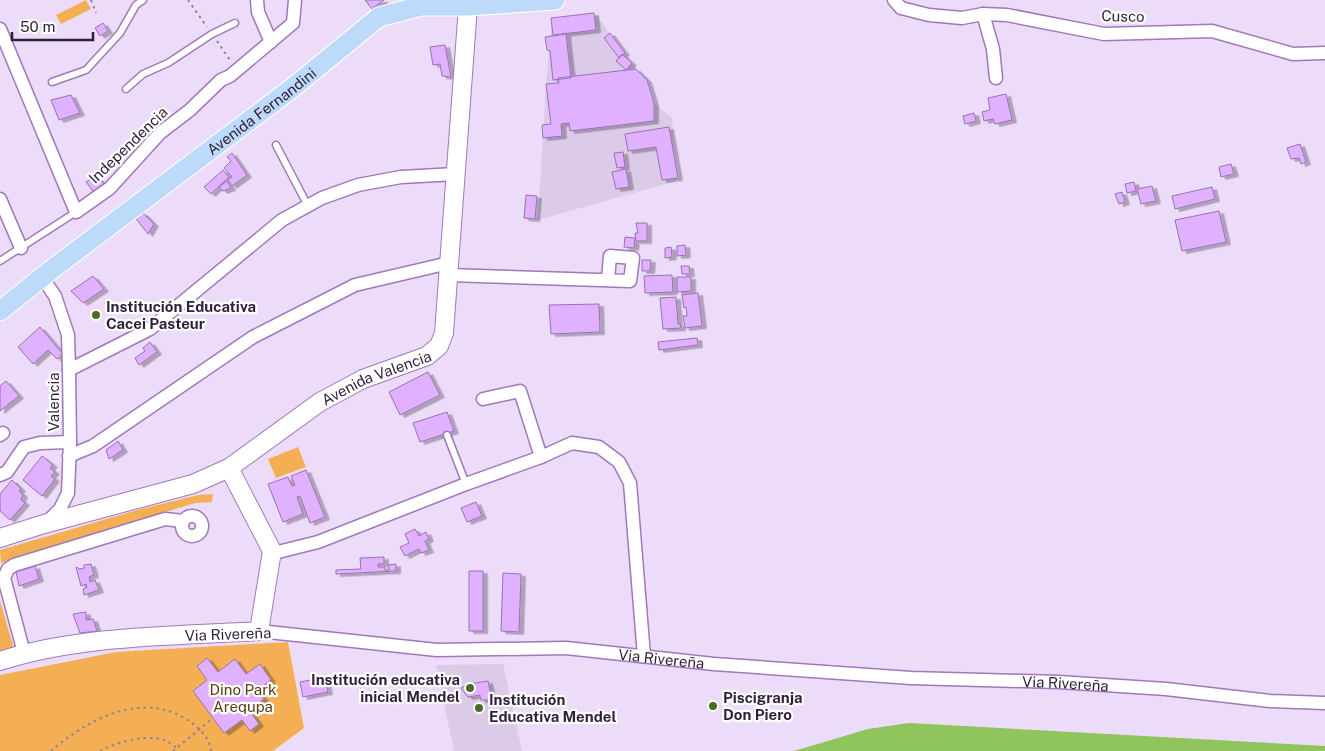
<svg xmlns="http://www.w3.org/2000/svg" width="1325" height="751" viewBox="0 0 1325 751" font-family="'Public Sans',sans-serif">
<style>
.built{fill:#dccae9}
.green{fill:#f4af55}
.water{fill:#90c45c}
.building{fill:#e0b1ff;stroke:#9870b3;filter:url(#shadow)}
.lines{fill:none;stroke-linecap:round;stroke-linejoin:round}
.lane-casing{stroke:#a078bb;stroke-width:9}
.street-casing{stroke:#a078bb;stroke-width:15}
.secondary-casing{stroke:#a078bb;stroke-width:20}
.primary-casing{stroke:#fff;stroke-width:21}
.path{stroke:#92819d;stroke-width:2;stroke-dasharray:2.5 4;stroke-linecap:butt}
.lane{stroke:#fff;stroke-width:6}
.street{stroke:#fff;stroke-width:12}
.secondary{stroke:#fff;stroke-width:18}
.primary{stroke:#bedafa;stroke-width:19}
.poi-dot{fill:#4a6d25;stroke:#fff;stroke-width:2}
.labels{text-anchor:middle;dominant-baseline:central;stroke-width:4.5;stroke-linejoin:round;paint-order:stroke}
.street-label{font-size:15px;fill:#301f3a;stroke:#fff}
.poi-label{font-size:15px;font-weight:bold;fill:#301f3a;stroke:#fff;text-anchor:start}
.park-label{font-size:15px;fill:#5b3d13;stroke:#fff}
</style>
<defs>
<filter id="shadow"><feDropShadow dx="4.5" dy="2.5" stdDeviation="0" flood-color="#0004"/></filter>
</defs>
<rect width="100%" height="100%" fill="#eddcf9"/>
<path class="built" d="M597 16 636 69 654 103 672 118 676 181 538 220 546 84 552 21Z
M503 664 522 751H454L436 665Z"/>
<path class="green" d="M86 0 91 9 61 24 56 15Z
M298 447 306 467 276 478 268 459Z
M213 494 212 502 195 503 1 563 0 550 141 509 198 495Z
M0 601 14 649 0 654Z
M288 642 304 728 273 751H0V675L116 652Z"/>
<path class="water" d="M909 723 1325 746V751H794L868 729Z"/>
<path class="building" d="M365 0H384L372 9Z
M594 13 596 30 553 35 551 18Z
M103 23 108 31 100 36 95 28Z
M610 33 625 53 619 58 604 38Z
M566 34 571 78 553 80 550 51 547 50 545 37Z
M445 45 451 77 442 76 440 64 433 65 430 47Z
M622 54 632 63 626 70 616 61Z
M636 69 647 80 654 103V121L570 131 569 123 561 124 562 136 543 138 542 125 551 124 546 84 559 83 558 78Z
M1006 94 1012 120 995 124 993 119 984 121 982 112 990 110 988 98Z
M71 95 80 113 59 120 51 100Z
M974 113 976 121 965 124 963 116Z
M669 127 678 178 662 180 656 147 628 151 625 134Z
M1300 144 1306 162 1301 164 1299 158 1291 159 1287 148Z
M623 152 625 167 617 168 614 153Z
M232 153 247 175 232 186 228 180 232 177 224 168 231 161 227 157Z
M1231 164 1234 174 1221 177 1219 167Z
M626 169 629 187 616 189 612 172Z
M223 170 229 177 211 194 204 187Z
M96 176 105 185 95 194 86 182Z
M227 181 231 188 223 191 219 187Z
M1134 182 1136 191 1127 193 1125 184Z
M1152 186 1156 201 1141 204 1137 189Z
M1212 187 1215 199 1175 209 1172 196Z
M1122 192 1125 202 1119 204 1115 194Z
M526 195 537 196 535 219 524 218Z
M1219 211 1226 242 1182 251 1175 220Z
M143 213 154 224 148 234 134 216Z
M636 223H647V241H636L635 233H638Z
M625 237 635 238 634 248 624 247Z
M685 245 686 255 677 256V246Z
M671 247 672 257 665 258V248Z
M642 260H651L650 271H642Z
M681 266H689L690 274H682Z
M672 275 673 292 645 293 644 276Z
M93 276 104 289 83 303 71 291Z
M677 277H691V291L677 292Z
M698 293 702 326 685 328 683 316H687L686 307 684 308 682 295Z
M676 297 678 324H680L681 328 663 329 660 298Z
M599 304 600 332 551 334 549 305Z
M40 327 63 354 57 359 48 350 33 364 18 347Z
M697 338 698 345 659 350 658 342Z
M150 342 157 352 139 365 135 358 145 351 143 348Z
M428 372 440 395 400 415 389 392Z
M6 381 19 396 0 411V386Z
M447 412 454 431 420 442 413 423Z
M118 441 123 450 109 459 106 450Z
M42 456 53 465 50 468 55 472 51 476 55 479 42 496 23 480Z
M306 470 325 517 310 523 300 496 297 497 303 514 283 522 268 484 288 477 292 486 295 485 291 476Z
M12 480 21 489 19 491 23 495 21 500 25 503 10 520 0 511V494Z
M476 502 482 516 467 522 461 508Z
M415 529 419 536 426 532 429 539 425 541 429 550 421 553 419 549 405 556 400 547 409 543 405 534Z
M384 557V564H378V567H385V570H389L388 565 396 564V571L336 574V570L361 569 360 558Z
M91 564 94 575 89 577 90 582 95 580 99 590 84 595 83 589 87 587 86 584 81 586 76 567 80 569 84 568V565Z
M35 566 39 579 19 586 16 572Z
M469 571H483V631H469Z
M503 573 521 574 519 632 501 631Z
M86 612V620L93 619 97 631 80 633 73 614Z
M207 658 218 672 235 659 246 674 260 664 271 680 257 690 264 699 249 710 259 724 250 731 242 720 224 733 193 691 207 680 197 666Z
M325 677 328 692 303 697 300 682Z
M488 681 492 700H481L480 695 468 697 461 688 469 684Z"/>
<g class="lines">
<g class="lane-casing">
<path id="lane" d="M52 82 86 70 120 33 136 5 143 0
M126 89 143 74 168 63 212 34 235 23
M276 145 308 206
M0 261 76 212
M447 435 466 484"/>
</g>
<g class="street-casing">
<g id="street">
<path d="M257 0 258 12 271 42"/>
<path d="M894 0 901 8 929 15 962 18 983 14 1007 15 1104 34 1212 31 1293 54 1325 53"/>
<path d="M983 14 993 49 996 78"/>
<path d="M0 29 76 212 110 188 160 133 190 110 221 80 230 76 293 23 295 0"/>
<path d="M0 199 21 248"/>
<path d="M448 275 630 281 633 258 610 256 608 280"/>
<path d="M42 277 55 296 68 335 69 370 70 442 68 493 60 509 46 523"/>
<path d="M69 370 150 329 282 220 322 198 358 185 401 177 456 174"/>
<path d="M483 399 520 391 541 457"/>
<path d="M0 435 3 433"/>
<path d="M69 456 93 446 253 337 355 285 449 263"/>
<path d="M0 475 7 472 24 447 40 443 70 442"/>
<circle cx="192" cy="526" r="10"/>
<path d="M272 551 278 552 318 542 466 484 541 457 572 443 599 447 619 462 630 483 644 656"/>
<path id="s1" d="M259 631 437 650 566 648 714 664 911 678 1059 682 1166 689 1270 701 1325 703"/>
<path d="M24 653 4 578 8 569 14 565 165 519 183 521"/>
</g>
</g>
<g class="secondary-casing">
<g id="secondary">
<path id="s2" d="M0 538 44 524 193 484 229 468 320 402 363 379 427 356 439 346 444 333 468 6"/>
<path d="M0 661C80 635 175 636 259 631L272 551 229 468"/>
</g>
</g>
<g class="primary-casing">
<g id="primary">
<path id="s3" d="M0 311 51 270 291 89 379 17 421 6H468L555 0"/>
</g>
</g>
<path class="path" d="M91 0 96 13
M188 0 207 27
M217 41 230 60
M51 751C88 719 145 688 192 723 201 730 210 739 211 751
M100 751C116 742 149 733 167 741 170 743 174 746 177 748
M173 751 213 718"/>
<use href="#lane" class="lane"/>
<use href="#street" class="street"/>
<use href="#secondary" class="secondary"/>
<use href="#primary" class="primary"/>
</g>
<g class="poi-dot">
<circle cx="96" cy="315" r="5"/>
<circle cx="470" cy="688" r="5"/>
<circle cx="713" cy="706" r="5"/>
<circle cx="479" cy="708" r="5"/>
</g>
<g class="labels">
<g class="street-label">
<text transform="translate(1123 16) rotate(1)">Cusco</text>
<text stroke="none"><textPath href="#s3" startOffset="329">Avenida Fernandini</textPath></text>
<text transform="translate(128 145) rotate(-44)">Independencia</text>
<text stroke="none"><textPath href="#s2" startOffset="414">Avenida Valencia</textPath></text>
<text transform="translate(53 402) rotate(-90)">Valencia</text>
<text transform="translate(228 634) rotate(-2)">Via Rivereña</text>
<text stroke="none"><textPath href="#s1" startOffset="404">Via Rivereña</textPath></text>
<text stroke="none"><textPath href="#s1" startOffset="809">Via Rivereña</textPath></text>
</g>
<g class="poi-label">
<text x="106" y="306">Institución Educativa<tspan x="106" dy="17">Cacei Pasteur</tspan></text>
<text x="460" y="679" text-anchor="end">Institución educativa<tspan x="460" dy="17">inicial Mendel</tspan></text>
<text x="723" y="697">Piscigranja<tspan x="723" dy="17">Don Piero</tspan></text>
<text x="489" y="699">Institución<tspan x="489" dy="17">Educativa Mendel</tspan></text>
</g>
<g class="park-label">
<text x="243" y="689">Dino Park<tspan x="243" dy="17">Arequpa</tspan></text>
</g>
</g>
<path d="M12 32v8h81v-8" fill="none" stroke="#301f3a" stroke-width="2.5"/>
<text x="20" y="32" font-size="15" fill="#301f3a" stroke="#ffffff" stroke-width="4" paint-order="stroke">50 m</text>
</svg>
